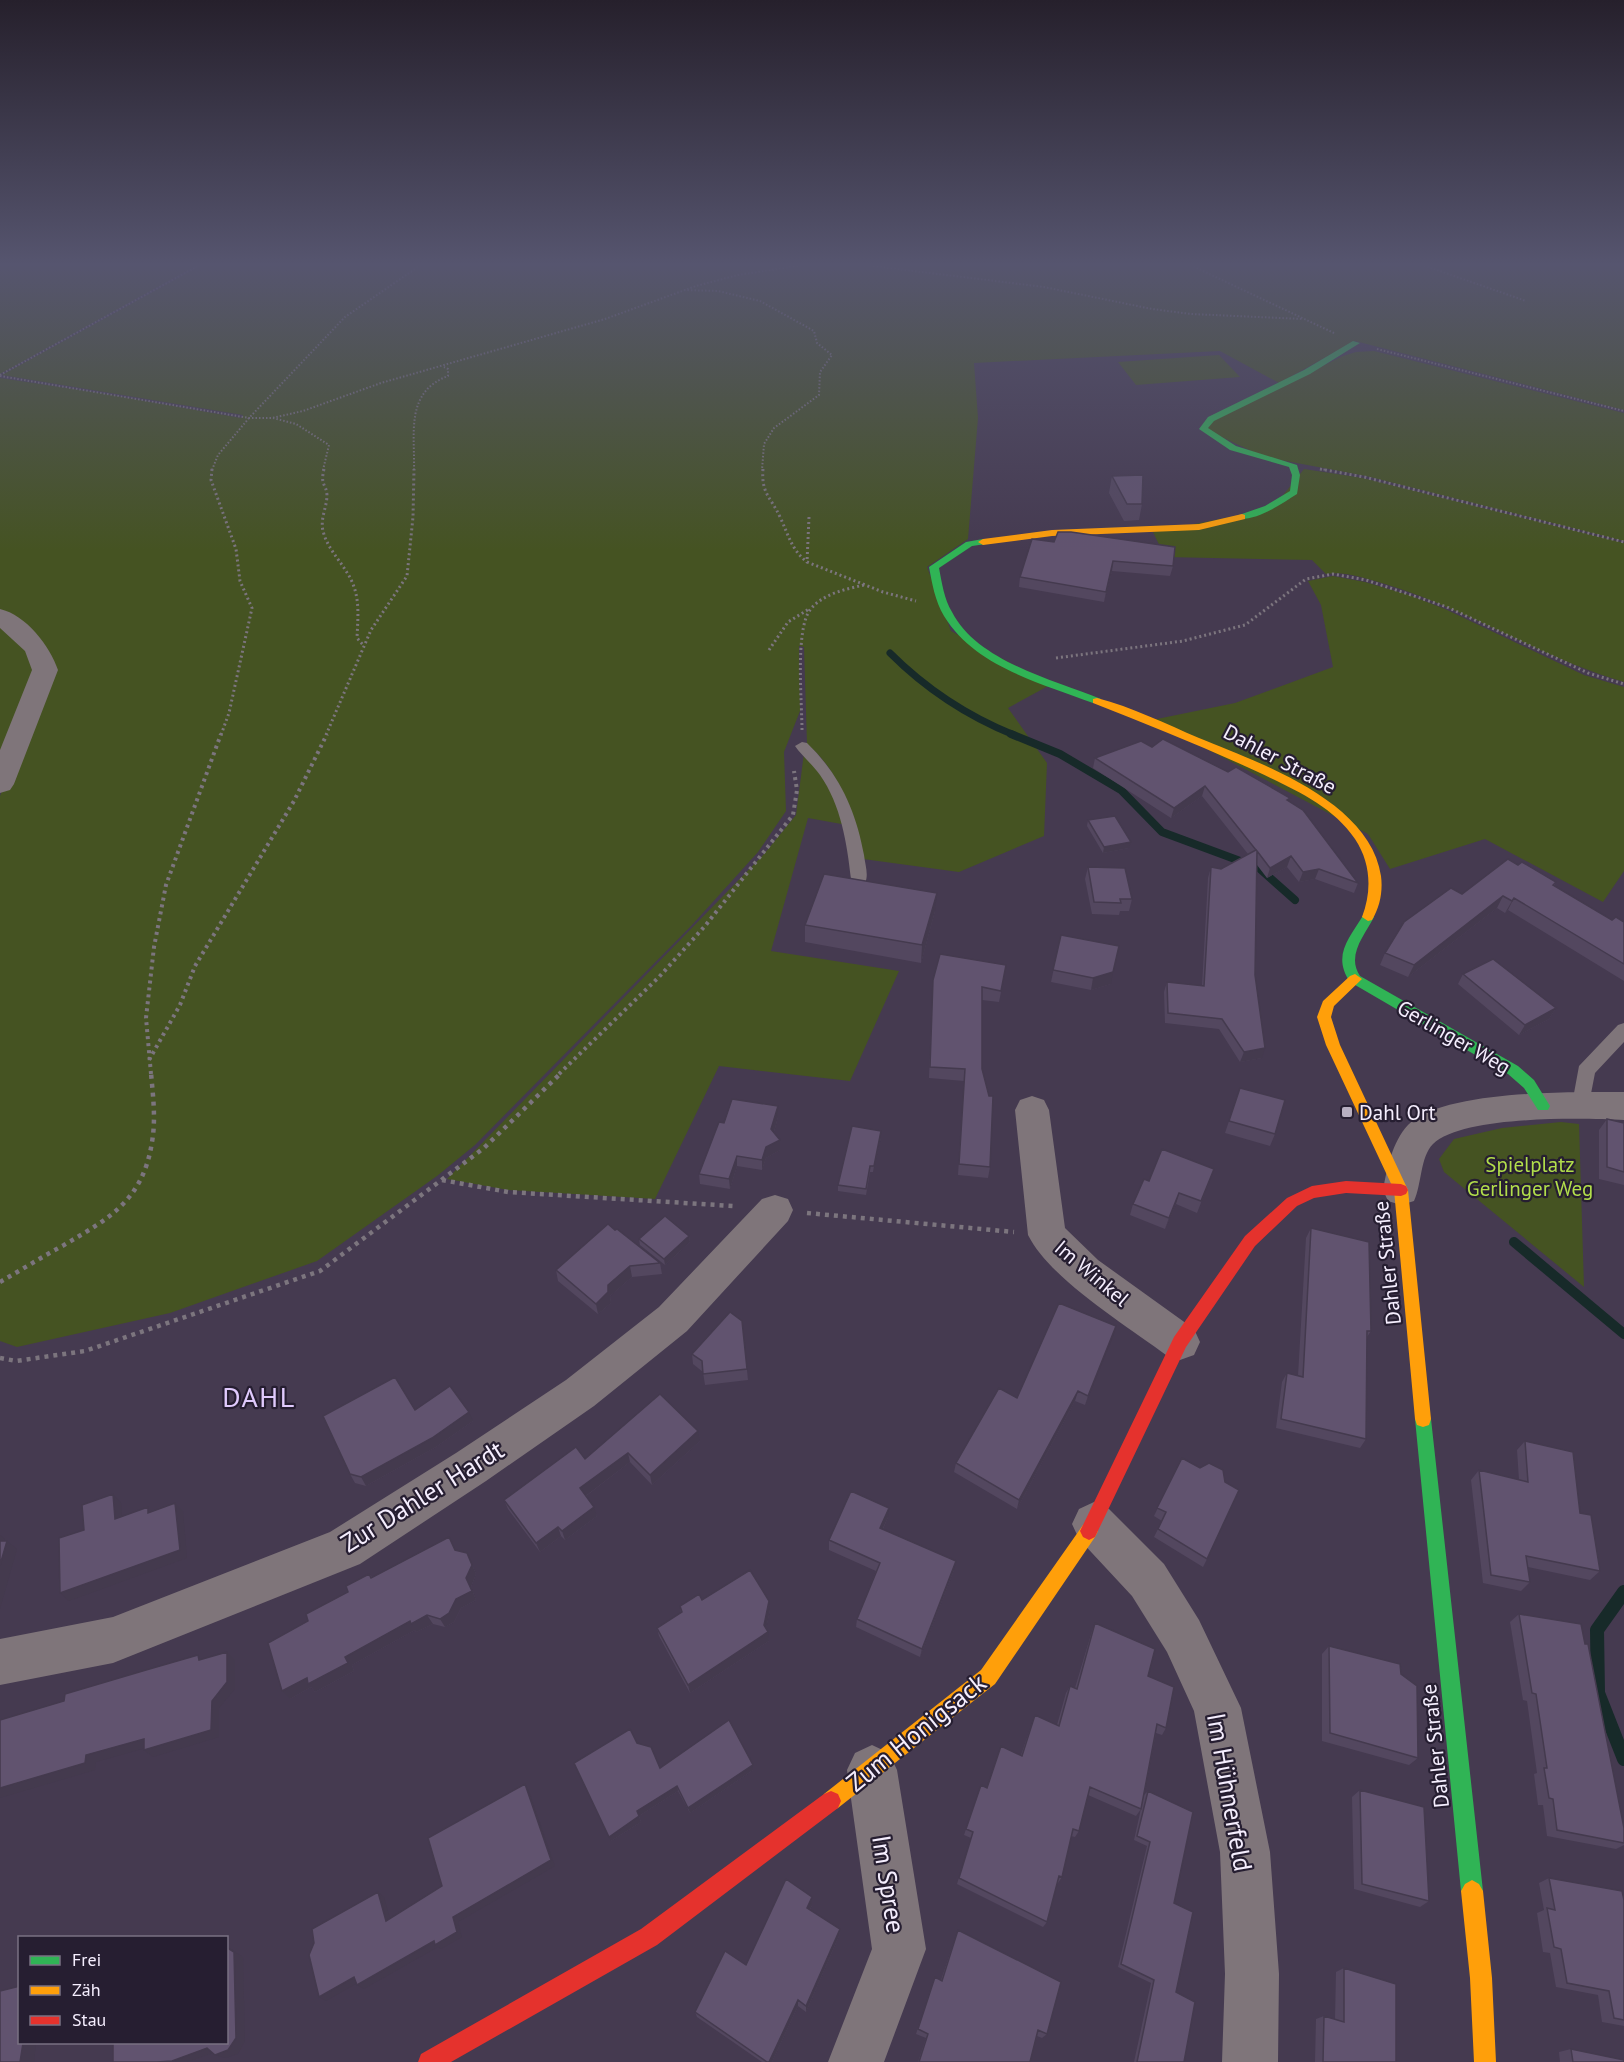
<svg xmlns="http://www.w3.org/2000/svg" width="1624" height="2062" viewBox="0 0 1624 2062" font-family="'PT Sans',sans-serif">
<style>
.green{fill:#455322}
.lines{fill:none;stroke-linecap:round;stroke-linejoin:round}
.stream-far3{stroke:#172a29;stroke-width:7}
.stream-far2{stroke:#172a29;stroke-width:8}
.stream-far1{stroke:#172a29;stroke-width:10}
.stream{stroke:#172a29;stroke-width:14}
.path-far3{stroke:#7c757e;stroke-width:2;stroke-dasharray:1.5 2;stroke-linecap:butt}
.path-far2{stroke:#7c757e;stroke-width:3;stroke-dasharray:2 3;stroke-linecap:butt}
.path-far1{stroke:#7c757e;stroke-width:4;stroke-dasharray:3 4;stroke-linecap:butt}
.path{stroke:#7c757e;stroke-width:4.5;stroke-dasharray:4 5;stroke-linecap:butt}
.lane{fill:#7f757a;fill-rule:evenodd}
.street{fill:#7f757a;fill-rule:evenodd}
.fast{fill:#30b455;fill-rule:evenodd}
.slow{fill:#ff9f0a;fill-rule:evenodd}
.jam{fill:#e5322d;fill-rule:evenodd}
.wall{fill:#53475f}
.shaded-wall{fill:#443a4e}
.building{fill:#61536f;stroke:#443a4e;stroke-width:1.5}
.poi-dot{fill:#b7afc1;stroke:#261e31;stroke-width:2}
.labels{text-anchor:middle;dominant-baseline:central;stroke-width:4.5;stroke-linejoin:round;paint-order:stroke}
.street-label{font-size:21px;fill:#f5eefe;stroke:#261e31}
.poi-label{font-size:21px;fill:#f5eefe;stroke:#261e31;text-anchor:start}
.park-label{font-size:21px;fill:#b2de4b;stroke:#261e31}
.near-street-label{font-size:26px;fill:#f5eefe;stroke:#261e31}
.near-quarter-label{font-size:28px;letter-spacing:1.5px;fill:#e0cafd;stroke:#261e31}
</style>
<rect width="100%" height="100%" fill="#453a50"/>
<path class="green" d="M0 262H203L0 374Z
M207 262H1624V410L1355 341 1279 383 1220 351 974 363 978 418 968 539 927 567 951 631 1050 685 1008 708 1047 763 1044 836 959 872 863 859C852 816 842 773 807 744L804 647 799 646 800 711 784 752 786 811 758 852 692 925 475 1145 437 1176 317 1261 170 1313 17 1347 0 1341V796L49 668 0 611V378L100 393 241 418 243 415 2 375Z
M1374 351 1624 413V541L1366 476 1264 457 1207 430 1213 420 1343 356 1356 352Z
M1219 355 1240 377 1136 385 1118 362Z
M1304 469 1363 478 1624 543V682C1541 658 1468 609 1385 584 1367 579 1345 571 1326 574L1312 560 1165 557 1153 532 1272 509Z
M1333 576 1365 582 1409 595 1445 609 1584 675 1624 687V871L1603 902 1485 839 1390 869 1368 834 1152 720 1235 703 1333 667 1321 605 1308 581Z
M0 622 38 660 0 775Z
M804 753 818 765 847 825 808 818 771 951 899 971 850 1081 719 1066 655 1199 508 1190 447 1179 764 854 796 815Z
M1561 1122 1579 1124 1584 1287 1444 1172 1439 1159 1454 1139 1502 1128Z"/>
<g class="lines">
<path class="stream-far3" d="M890 653C926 689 967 716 1014 735"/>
<path class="stream-far2" d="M1011 734 1060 754 1121 790 1162 832 1259 868 1295 900"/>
<path class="stream-far1" d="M1514 1242 1624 1334"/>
<path class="stream" d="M1624 1592 1597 1630 1598 1693 1624 1759"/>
<path class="path-far3" d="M1184 262 1334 333
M1414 262 1526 301
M684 290 718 291 760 301 814 331 817 343 832 355 820 372 819 395 774 428 764 444 762 470
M1377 349 1624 411
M0 375 205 262
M0 376 249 418H272L303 411 381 383 605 319 696 286 738 275 803 265H865L1044 287 1152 309 1191 314 1303 319
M273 418 296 424 329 445 323 470
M1320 469 1326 470
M212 470 218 455 249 418 345 317 425 262
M414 470C415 433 405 392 448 376V369L444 367"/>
<path class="path-far2" d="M212 469 211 480 236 549 240 581 252 608 229 713 221 735
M324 469C320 486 326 483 327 495 327 507 320 518 323 531 327 547 338 558 346 571 361 593 358 614 357 638L364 646
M763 469C761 494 771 497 780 517 789 536 791 549 807 562
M1320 469 1364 477 1624 542
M809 517 807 562 883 592 916 601
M769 650 788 622 809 609
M1056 658 1183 641 1245 625 1306 579 1333 574 1366 580 1447 607 1588 673 1624 684
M802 730C802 703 795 630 810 610 822 594 846 589 864 585
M326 735 371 630 407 576 413 517 414 469"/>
<path class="path-far1" d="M149 1060 180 1005 195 966 294 801 327 734
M151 1074 146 1018 154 947 166 885 221 734
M559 1074 659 977 705 926 793 815 797 790 794 771"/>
<path class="path" d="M442 1180 508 1192 733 1206
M807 1213 1014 1232
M0 1282C21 1270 42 1257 64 1245 110 1218 143 1200 152 1142 156 1119 153 1096 151 1073
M0 1358 16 1361 85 1351 320 1271 484 1148 561 1073"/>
<path class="lane" d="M802 742 807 743C840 775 856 811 864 855 865 864 869 875 865 883H853L851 879C847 843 841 805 820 775 812 764 802 756 795 746Z
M1624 1023V1042L1595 1073 1588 1109 1581 1111 1574 1109 1572 1104 1579 1066 1618 1025Z"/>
<path class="street" d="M0 609C26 615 50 646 58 670L14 784 10 790 0 793V750L32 670 25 651 0 628Z
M1579 1092H1624V1120C1582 1118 1463 1115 1433 1144 1420 1157 1422 1184 1414 1201L1401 1205 1388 1201 1383 1190C1387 1169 1392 1142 1408 1125 1437 1095 1538 1093 1579 1092Z
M1032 1096 1044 1100 1049 1110 1065 1228 1098 1260 1194 1329 1200 1342 1194 1355 1180 1360 1166 1355C1126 1325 1050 1279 1028 1235L1015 1110 1020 1100Z
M775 1195 788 1199 793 1210 788 1221 687 1331 594 1406 486 1481 360 1564 113 1663 0 1685V1639L113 1617 330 1532 456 1453 566 1380 659 1307 762 1199Z
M1094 1502 1109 1509 1164 1564 1199 1620 1241 1708 1270 1852 1279 1974 1278 2062H1222L1225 1974 1220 1852 1194 1711 1167 1652 1132 1596 1079 1539 1072 1524 1079 1509Z
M872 1745 889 1753 897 1770 926 1949 884 2062H828L872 1949 847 1770 855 1753Z"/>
<path class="fast" d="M1353 341 1360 343 1310 374 1214 421 1208 428 1236 446 1297 465 1300 475 1297 494C1281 504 1259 520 1239 519V515L1265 506 1290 491 1292 475 1289 467 1230 450 1199 429 1208 417 1304 370Z
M983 539 988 542 986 544 972 546 939 568C942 583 944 599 952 612 977 661 1053 680 1101 699V703H1093C1041 683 975 667 944 616 935 601 932 583 929 567L966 542Z
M1368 913 1374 917C1365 935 1346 955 1360 976L1518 1066 1534 1080 1550 1106 1548 1110H1538L1524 1088 1508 1074 1350 982C1332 955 1349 939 1364 914Z
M1423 1411 1429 1413 1431 1419 1483 1891 1479 1898 1472 1902 1465 1898 1461 1891 1415 1419 1417 1413Z"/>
<path class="slow" d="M1242 514 1245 515V519L1199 530 1052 536 983 545 978 542 983 539 1052 530 1199 524Z
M1097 698C1132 707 1166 724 1199 738 1260 763 1370 801 1381 876 1383 891 1380 907 1372 920L1368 921 1362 917C1372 891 1371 863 1355 839 1332 805 1293 789 1258 772 1204 747 1149 725 1093 703V699Z
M1355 974 1362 979 1334 1006 1331 1017 1340 1045 1408 1190 1431 1419 1429 1425 1423 1427 1417 1425 1415 1419 1394 1190 1326 1045 1317 1017 1323 1001 1350 976Z
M1089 1522 1095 1525 1098 1531 1095 1537 995 1684 838 1808 831 1811 824 1808 821 1801 824 1794 981 1670 1083 1525Z
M1472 1880 1479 1884 1483 1891 1492 1978 1496 2062H1474L1470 1978 1461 1891 1465 1884Z"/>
<path class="jam" d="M1346 1181 1401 1184 1406 1186 1408 1190 1406 1194 1401 1196 1346 1193 1314 1198 1297 1206 1255 1246 1186 1347 1095 1537 1089 1540 1083 1537 1080 1531 1083 1525 1174 1337 1245 1236 1287 1198 1312 1186Z
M831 1791 838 1794 841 1801 838 1808 657 1945 451 2062H418L421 2054 641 1929 824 1794Z"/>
</g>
<path class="wall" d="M1112 476 1142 504 1139 520 1124 521 1109 493Z
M1032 539 1173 566 1170 576 1112 571 1104 602 1019 587 1020 577Z
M1152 747 1228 772 1289 802 1358 883 1354 893 1315 879 1299 882 1287 867 1267 878 1257 865 1255 975 1262 1058 1240 1062 1219 1029 1165 1023 1164 992 1167 982 1202 986 1208 878 1211 867 1221 869 1248 854 1202 796 1171 818 1093 768 1095 758Z
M1088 820 1129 848 1103 853 1087 826Z
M1518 865 1556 882 1554 886 1612 920 1624 922V981L1508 910 1505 913 1497 908 1408 977 1380 965 1385 953 1462 894Z
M1088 867 1132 899 1129 911H1120L1119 915 1092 914 1085 879Z
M935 911 921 963 805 942V925Z
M1061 935 1111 984 1091 990 1051 982Z
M1463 974 1556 1008 1549 1019 1519 1035 1458 984Z
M1004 977 999 1002 982 1000V1069L990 1167 988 1178 958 1175 964 1081 929 1078 933 980Z
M1240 1088 1275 1134 1270 1146 1225 1133Z
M778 1117 774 1132 780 1140V1150L766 1158 762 1170 737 1166 730 1189 700 1184 699 1174 724 1123Z
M1607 1119 1624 1123V1191V1185L1599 1179V1130Z
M881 1131V1137L873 1172H870L866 1195 838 1191V1185Z
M1214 1169 1197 1213 1176 1204 1165 1229 1130 1215 1133 1204 1149 1181Z
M1311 1228 1371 1331 1367 1337 1366 1439 1360 1448 1276 1428 1282 1382 1287 1373 1298 1376 1306 1238Z
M615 1230 660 1263 662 1274 632 1277 610 1296 611 1303 598 1314 558 1281 556 1270Z
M689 1236 690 1242 665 1265 640 1245 639 1239Z
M742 1321 748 1380 705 1385 703 1372 693 1364 692 1354Z
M1116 1326 1085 1405 1075 1401 1017 1509 954 1472 956 1463 1017 1398Z
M415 1410 473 1421 436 1447 366 1486 355 1483 350 1474Z
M700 1441 652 1485 630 1462 586 1496 597 1516 565 1540 561 1536 540 1552 508 1509 504 1500 585 1459Z
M1525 1441 1580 1513 1600 1571 1590 1580 1528 1567 1530 1582 1521 1591 1483 1583 1471 1480 1479 1470 1519 1480 1517 1450Z
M1182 1458 1207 1559 1203 1567 1154 1537 1162 1521 1154 1516Z
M888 1517 883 1529 954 1570 920 1657 856 1627 857 1619 876 1571 829 1550V1540Z
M456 1550 467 1553 476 1574 471 1587 476 1600 461 1608 454 1622 445 1627 433 1624 416 1632 415 1630 352 1665 354 1671 315 1692 311 1687 290 1699 308 1621 348 1592 369 1574 372 1577Z
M702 1600 770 1610 766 1628 769 1641 690 1693 659 1636 657 1628 681 1613 680 1606Z
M1519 1614 1624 1828V1845L1616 1849 1547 1836 1543 1805H1538L1534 1774 1537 1773 1527 1701 1523 1700 1510 1622Z
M1095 1623 1148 1676 1166 1728 1162 1735 1156 1733 1141 1809 1136 1816 1088 1795 1079 1831 1075 1837 1071 1836 1062 1877 1058 1883 1057 1882 1047 1922 1043 1927 957 1884 971 1838 964 1835 981 1785 987 1788 1021 1755 1035 1715 1057 1725 1066 1693 1070 1686 1075 1688 1092 1631Z
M1329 1646 1401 1674 1418 1758 1409 1765 1322 1741V1654Z
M637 1743 660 1768 753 1765V1770L690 1813 678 1791 639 1816 641 1822 611 1841Z
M1360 1790 1429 1901 1420 1907 1354 1889 1352 1797Z
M1148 1791 1174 1903 1176 1992 1184 2062H1134L1151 1983 1118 1967 1147 1846 1134 1840 1144 1795Z
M1549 1878 1624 1900V2026L1602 2022 1598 1995 1556 1987 1550 1953 1543 1952 1537 1913 1544 1910 1539 1883Z
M812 1905 810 1910 840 1929 839 1936 806 2012 798 2006 772 2062H762L697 2017 695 2012Z
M958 1930 1047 2034 1042 2038 1037 2036 1030 2062H918L926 2038 916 2034 933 1982 935 1977 941 1980Z
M1344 1968 1396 2062H1315L1316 2019 1324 2016 1335 2019 1336 1972Z
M1571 2049 1624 2062H1560L1559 2052Z"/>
<path class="shaded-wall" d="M1113 561 1112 571 1104 602 1106 592Z
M1205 786 1202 796 1171 818 1174 808Z
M1131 842 1129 848 1103 853 1104 847Z
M1291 856 1287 867 1267 878 1270 868Z
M1319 869 1315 879 1299 882 1303 872Z
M937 893 935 911 921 963 922 945Z
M1503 896 1497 908 1408 977 1414 965Z
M1514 898 1508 910 1505 913 1512 901Z
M1113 972 1111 984 1091 990 1093 978Z
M1556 1008 1549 1019 1519 1035 1525 1025Z
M1265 1048 1262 1058 1240 1062 1244 1052Z
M778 1106V1117L772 1139 771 1129Z
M881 1131V1137L873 1172 874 1166Z
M780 1140V1150L766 1158 762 1170V1160L766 1147Z
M737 1156V1166L730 1189 729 1179Z
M1179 1193 1176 1204 1165 1229 1169 1218Z
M689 1236 690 1242 665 1265 664 1259Z
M630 1266 632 1277 610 1296 611 1303 598 1314 596 1304 608 1285Z
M1116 1326 1113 1337 1085 1405 1088 1396Z
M1078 1391 1075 1401 1017 1509 1019 1500Z
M469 1412 473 1421 436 1447 366 1486 361 1477Z
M698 1431 700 1441 652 1485 650 1475Z
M628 1453 630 1462 583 1498 580 1488Z
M113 1494 121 1503 123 1527 115 1519Z
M175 1503 183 1511 187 1558 69 1601 60 1593Z
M594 1507 597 1516 565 1540 562 1531Z
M889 1508 888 1517 879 1537 880 1528Z
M558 1527 561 1536 540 1552 536 1543Z
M0 1535 5 1539 2 1551 0 1549Z
M7 1541 17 1549 0 1609V1565Z
M467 1553 476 1574 471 1587 476 1600 461 1608 454 1622 445 1627 440 1619 466 1578Z
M956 1561 954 1570 920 1657 922 1649Z
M769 1601 770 1610 765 1634 764 1625Z
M427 1615 433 1624 416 1632 415 1630 352 1665 354 1671 315 1692 311 1687 290 1699 282 1691 410 1621Z
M768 1632 769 1641 690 1693 688 1685Z
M227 1652 235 1660V1689L219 1708V1737L153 1757 144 1750 212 1701Z
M144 1739 153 1746 96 1762 95 1770 0 1798V1788L86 1755Z
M753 1765V1770L690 1813 688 1808Z
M525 1784 529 1791 555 1866 458 1922 462 1937 441 1949 438 1947 364 1989 357 1985 453 1917Z
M677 1786 678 1791 639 1816 637 1811Z
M639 1816 641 1822 611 1841 609 1837Z
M378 1892 384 1897 392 1925 386 1921Z
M812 1897V1905L807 1916V1908Z
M840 1929 839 1936 806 2012V2006Z
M226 1946 243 1957 245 2041 238 2054 225 2058 215 2055Z
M354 1977 361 1981 326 2001 319 1997Z
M798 2000V2006L772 2062H769Z
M23 2043H36L34 2062H20Z
M207 2048 216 2052 187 2062H177L172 2061Z"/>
<path class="building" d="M1143 475 1142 504H1127L1112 476Z
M1058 532H1071L1175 547 1173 566 1113 561 1106 592 1020 577 1032 539 1054 542Z
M1163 739 1228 772 1236 767 1290 798 1287 800 1303 810 1358 883 1319 869 1303 872 1291 856 1270 868 1257 851 1255 975 1265 1048 1244 1052 1222 1019 1168 1013 1167 982 1204 986 1211 867 1221 869 1256 850 1205 786 1174 808 1095 758 1141 741 1152 747Z
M1115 816 1131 842 1104 847 1088 820Z
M1508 859 1518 865 1522 862 1556 882 1553 885 1612 920 1616 917 1624 922V964L1514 898 1512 901 1503 896 1414 965 1385 953 1404 922 1451 888 1462 894Z
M1088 867 1125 868 1132 899H1120L1121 903 1094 902Z
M824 874 937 893 922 945 805 925Z
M1061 935 1119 946 1113 972 1093 978 1053 970Z
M940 954 1006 965 1001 991 982 987V1069L989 1096H993L990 1167 959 1164 965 1069 930 1067 933 980Z
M1493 959 1556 1008 1525 1025 1463 974Z
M1240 1088 1285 1100 1275 1134 1229 1121Z
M732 1099 778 1106 771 1129 780 1140 766 1147 762 1160 737 1156 729 1179 699 1174 719 1122 724 1123Z
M1607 1119 1624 1123V1172L1607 1167Z
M852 1126 881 1131 874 1166H870L866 1189 838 1185Z
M1162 1149 1214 1169 1201 1201 1179 1193 1169 1218 1133 1204 1144 1179 1149 1181Z
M665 1216 689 1236 664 1259 639 1239Z
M608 1224 615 1230 617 1229 660 1263 630 1266 608 1285V1292L596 1304 556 1270Z
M1311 1228 1369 1242 1371 1331H1367L1366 1439 1281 1419 1287 1373 1303 1377Z
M1059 1303 1116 1326 1088 1396 1078 1391 1019 1500 956 1463 999 1388 1017 1398Z
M730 1312 742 1321 747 1369 703 1374 702 1361 692 1354Z
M395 1377 415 1410 450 1386 469 1412 432 1438 361 1477 350 1474 323 1416Z
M660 1394 698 1431 650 1475 628 1453 580 1488 594 1507 562 1531 558 1527 536 1543 504 1500 576 1447 585 1459Z
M1525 1441 1573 1452 1580 1513 1591 1515 1600 1571 1526 1556 1530 1582 1491 1575 1479 1470 1528 1482Z
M1182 1458 1200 1468 1209 1463 1223 1470 1225 1482 1239 1490 1207 1559 1158 1529 1166 1512 1157 1508Z
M851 1491 889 1508 880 1528 956 1561 922 1649 857 1619 880 1563 829 1540Z
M113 1494 115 1519 148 1507V1513L175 1503 180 1550 60 1593 59 1538 84 1530 82 1505Z
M449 1537 455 1550 467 1553 472 1565 466 1578 472 1591 456 1599 449 1613 440 1619 427 1615 411 1624 410 1621 345 1657 348 1663 308 1684 307 1678 282 1691 268 1643 308 1621 306 1614 348 1592 346 1586 369 1574 371 1578Z
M0 1541H7L0 1565Z
M750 1570 769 1601 764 1625 768 1632 688 1685 657 1628 682 1612 680 1606 699 1594 702 1600Z
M1519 1614 1581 1624 1585 1644H1588L1624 1828V1843L1557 1830 1553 1799 1549 1798 1544 1768H1547L1536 1694 1532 1693Z
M1095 1623 1155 1649 1148 1676 1174 1687 1166 1728 1157 1724 1141 1809 1090 1787 1079 1831 1073 1829 1062 1877 1059 1876 1047 1922 959 1878 973 1832 966 1829 981 1785 987 1788 1001 1746 1022 1756 1035 1715 1059 1726 1070 1686 1077 1689Z
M1329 1646 1400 1664 1401 1674 1417 1686 1418 1758 1330 1733Z
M227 1652V1682L212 1701 211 1730 144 1750V1739L86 1755 85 1763 0 1788V1720L64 1701 65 1694 146 1670 198 1655 199 1660Z
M729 1720 753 1765 688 1808 677 1786 637 1811 639 1816 609 1837 574 1763 630 1729 637 1743 651 1747 660 1768Z
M525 1784 551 1860 453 1917 457 1932 435 1945 434 1941 357 1985 354 1977 319 1997 309 1955 314 1943 312 1929 378 1892 386 1921 442 1886 428 1838Z
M1360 1790 1424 1807 1429 1901 1362 1884Z
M1148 1791 1193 1812 1174 1903 1193 1912 1176 1992 1195 2002 1184 2062H1137L1154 1980 1121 1964 1150 1842 1137 1836Z
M1549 1878 1622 1891 1624 1900V2020L1614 2018 1609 1991 1567 1983 1561 1949 1554 1947 1547 1908 1555 1910Z
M786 1879 812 1897 807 1908 840 1929 806 2006 798 2000 769 2062H767L695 2012 725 1951 746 1965Z
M958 1930 1061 1982 1047 2034 1038 2030 1030 2062H919L928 2034 918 2029 935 1977 942 1981Z
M226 1947 234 1952 236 2038 228 2050 215 2055 207 2048 172 2061 157 2062H113V2043H226Z
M1344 1968 1396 1984V2062H1323L1324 2016 1344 2022Z
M20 1986V2043H23L20 2062H0V1991Z
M1571 2049 1624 2060V2062H1573Z"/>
<linearGradient id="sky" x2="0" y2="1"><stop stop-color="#26202c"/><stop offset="0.48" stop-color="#56556f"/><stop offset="1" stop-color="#56556f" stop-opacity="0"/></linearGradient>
<rect width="1624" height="551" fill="url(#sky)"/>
<rect class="poi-dot" x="1341" y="1106" width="12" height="12" rx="3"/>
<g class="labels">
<g class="street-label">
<text transform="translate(1280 759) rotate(28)">Dahler Straße</text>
<text transform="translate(1454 1037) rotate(30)">Gerlinger Weg</text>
<text transform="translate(1387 1263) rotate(-96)">Dahler Straße</text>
<text transform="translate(1092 1273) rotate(40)">Im Winkel</text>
<text transform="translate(1435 1746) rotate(-96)">Dahler Straße</text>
</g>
<g class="poi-label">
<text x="1359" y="1112">Dahl Ort</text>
</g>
<g class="park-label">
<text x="1530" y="1164">Spielplatz<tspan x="1530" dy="24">Gerlinger Weg</tspan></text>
</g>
<g class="near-street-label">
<text transform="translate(422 1496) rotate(-32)">Zur Dahler Hardt</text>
<text transform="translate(916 1732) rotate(-39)">Zum Honigsack</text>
<text transform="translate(1230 1792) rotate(80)">Im Hühnerfeld</text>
<text transform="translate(889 1884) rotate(81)">Im Spree</text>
</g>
<g class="near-quarter-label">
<text x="259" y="1396">DAHL</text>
</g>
</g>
<rect x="18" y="1936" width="210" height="108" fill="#261e31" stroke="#797183" stroke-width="1.5"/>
<rect x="30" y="1956" width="30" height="9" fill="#30b455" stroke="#797183" stroke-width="1.5"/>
<text x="72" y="1966" font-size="18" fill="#f5eefe">Frei</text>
<rect x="30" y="1986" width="30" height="9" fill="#ff9f0a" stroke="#797183" stroke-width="1.5"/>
<text x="72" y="1996" font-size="18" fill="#f5eefe">Zäh</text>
<rect x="30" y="2016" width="30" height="9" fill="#e5322d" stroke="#797183" stroke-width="1.5"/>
<text x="72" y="2026" font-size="18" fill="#f5eefe">Stau</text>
</svg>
